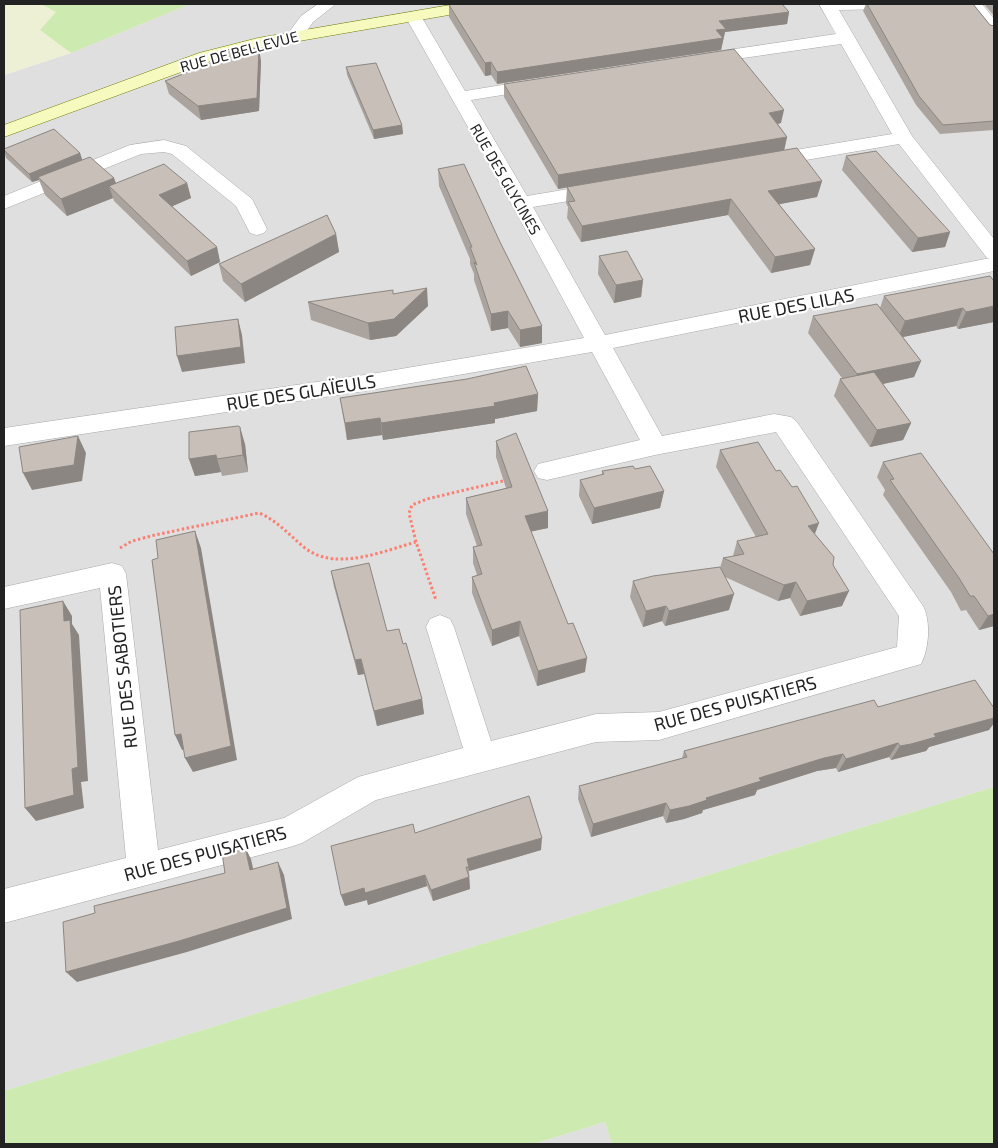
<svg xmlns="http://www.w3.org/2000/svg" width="998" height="1148" viewBox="0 0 998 1148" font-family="'Exo 2',sans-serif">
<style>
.residential{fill:#e0dfdf}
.farmland{fill:#eef0d5}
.grass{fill:#cdebb0}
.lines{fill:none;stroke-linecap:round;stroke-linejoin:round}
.street-casing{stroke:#a9a9a9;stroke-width:1}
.secondary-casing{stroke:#707d05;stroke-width:1}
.path{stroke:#fa8072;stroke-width:3;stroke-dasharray:2.5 2.5;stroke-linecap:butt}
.street{fill:#fff;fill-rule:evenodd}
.secondary{fill:#f7fabf;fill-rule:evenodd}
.wall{fill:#aba49e}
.shaded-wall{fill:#8b8681}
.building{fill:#c7bfb8;stroke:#8b8681}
.labels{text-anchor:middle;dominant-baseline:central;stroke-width:4.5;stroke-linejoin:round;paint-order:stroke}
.far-street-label{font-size:15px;fill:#222;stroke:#fff}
.street-label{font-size:18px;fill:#222;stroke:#fff}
</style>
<rect width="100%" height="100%" fill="#f2efe9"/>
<path class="residential" d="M190 4H994V787L4 1091V75L71 53Z
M605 1122 612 1144H533Z"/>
<path class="farmland" d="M4 4H41L56 12 41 30 71 53 4 75Z"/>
<path class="grass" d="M41 4H190L71 53 40 30 56 12Z
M994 787V1144H612L605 1122 533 1144H4V1091Z"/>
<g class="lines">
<g class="street-casing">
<path id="street" d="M318 4H336L313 22 301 39H289L287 35 301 16Z
M819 4H897L895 7 889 9 839 10 912 136 994 239V271L613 348 662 436 774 414 791 417 797 422 923 606C931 621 929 649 921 664L659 740 596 742 376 800 302 843 290 847 4 923V889L126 858 100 588 4 609V587L112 563 122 566 126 574 158 850 284 818 358 777 463 748 426 627 430 619 440 615 450 619 454 627 491 741 596 714 659 712 897 647 899 616 776 432 655 455 547 480 538 478 534 471 538 464 640 440 592 352 371 390 4 446V428L371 374 584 338 511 203 405 16 407 13H419L421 16 465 91 540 79 546 80 549 84 546 88 540 89 471 100 527 196 604 183 611 185 614 189 611 193 604 195 533 207 605 335 990 258H987L899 144 765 167 758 165 755 161 758 157 765 155 892 134 841 44 701 64 695 63 692 59 695 55 701 54 836 34Z
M966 4H982L994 19V34L988 33Z
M164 140 186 146 252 199 267 229 264 233 257 235 250 233 236 206 172 154 164 152 141 154 4 209V196L130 145Z"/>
</g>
<g class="secondary-casing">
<path id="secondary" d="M456 4H491L489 7 483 9 259 48 211 61 4 137V125L199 53 258 38Z"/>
</g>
<path class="path" d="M416 542 409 513 412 505 427 499 507 480
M120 548 132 541 155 535 259 513C278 521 289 535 305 548 336 572 383 551 416 542L436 600"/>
<use href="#street" class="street"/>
<use href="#secondary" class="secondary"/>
</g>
<path class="wall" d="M866 4H973L990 25 994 26V130L940 134 916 105 863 11Z
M984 4H994V16Z
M449 5 789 12 787 24 725 32 721 50 497 84 491 75 485 76 449 17Z
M220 50 261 61 259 111 201 120 169 94 165 81 222 59Z
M346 67 402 125 403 134 374 139 347 75Z
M504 84 781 123 778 124 787 137 784 150 822 181 817 197 779 204 815 249 810 265 771 273 728 215 581 242 567 218 568 207 566 203 567 187 558 189 504 97Z
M4 149 80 153 82 160 114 178 116 183H187L191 198 172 206 217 247 220 262 191 276 114 201 113 198 67 216 45 195 39 180 32 182 6 158 4 151Z
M846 156 950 232 945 247 912 252 842 170Z
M438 169 542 343 520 347 508 328 491 331 474 280V274L470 264V259L439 186Z
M336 234 339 252 245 302 223 281 219 264Z
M599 256 643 280 641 297 614 303 598 274Z
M884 296 994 306V322L958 329 956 326 903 337 921 361 914 377 883 384 911 423 903 440 870 447 834 396 840 379 842 378 808 333 813 316 880 308Z
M308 302 428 306 396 336 370 340 311 320Z
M538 394 537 411 495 419V423L383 440 382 435 347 440 340 398Z
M496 441 548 528 531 531 585 672 537 686 519 636 492 646 472 593V577L477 575 473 563V547L477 546 466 514V498L506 488 496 457Z
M245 444 248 472 222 476 221 472 195 476 189 459Z
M720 450 815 534 833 565 842 606 800 616 790 598 778 601 725 577 729 610 665 626 662 621 643 627 630 597 633 581 720 568 723 558 733 556 737 541 756 537 716 467Z
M883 462 994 554V626L979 630 966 610 961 611 951 592 883 495 885 490 877 477Z
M635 469 664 491 660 508 592 524 579 496 580 480 602 475V471Z
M331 571 387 631 403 644 422 699 424 714 377 726 364 674 358 675 334 587Z
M878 707 994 708V723L989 730 929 747 926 751 891 760 889 757 838 772 836 768 817 771 757 790 755 795 703 810 702 813 684 819 666 823 663 816 591 837 578 799 579 786 682 758 684 751Z
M415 833 541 850 469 871 470 889 433 901 427 886 368 905 367 900 345 906 341 895Z"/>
<path class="shaded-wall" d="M789 12 787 24 725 32 721 50 497 84V72L716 30 719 21Z
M259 48 261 61 259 111 201 120 198 106Z
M491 62V75L485 76V63Z
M784 110 781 123 767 126 769 113Z
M402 125 403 134 374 139 373 130Z
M787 137 784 151 558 189V175Z
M80 153 83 162 38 177 39 180 32 182 29 174Z
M114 178 119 195 109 186 113 198 67 216 61 199Z
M822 181 817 197 765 207 768 191Z
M187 183 191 198 164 210 159 195Z
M731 199 728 215 581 242 582 226Z
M950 232 945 247 912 252 918 238Z
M336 234 339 252 245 302 241 284Z
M217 247 220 262 191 276 187 261Z
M815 249 810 265 771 273 775 257Z
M643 280 641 297 614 303 616 285Z
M427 288 428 306 396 336 370 340 368 323Z
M994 306V322L958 329 966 312Z
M963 308 956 326 898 338 905 321Z
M508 311V328L491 331V314Z
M238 319 242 335 245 363 182 372 177 356Z
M542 326V343L520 347V330Z
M921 361 914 377 851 391 857 374Z
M538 394 537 411 495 419V423L383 440 381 423Z
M380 418 382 435 347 440 345 423Z
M911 423 903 440 870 447 877 430Z
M240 427 245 444 248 472 243 455Z
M78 436 86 453 82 481 32 490 23 473Z
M216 455 217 459 221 472 195 476 189 459Z
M664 491 660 508 592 524 594 508Z
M548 511V528L525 533V516Z
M819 523 813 539 808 526Z
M195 531 201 548 237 760 193 772 185 758Z
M796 582 790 598 778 601 784 585Z
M849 591 842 606 800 616 807 601Z
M734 594 729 610 665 626 669 611Z
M63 601 72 616V624L79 635 88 781 81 782 84 808 36 821 25 808 72 769Z
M666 606 662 621 643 627 646 611Z
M994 614V626L979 630 988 616Z
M520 621 519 636 492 646V630Z
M587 658 585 672 537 686 538 671Z
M361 659 364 674 358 675 355 660Z
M422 699 424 714 377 726 374 711Z
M994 718V723L989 730 929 747 926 751 891 760 900 746 934 734Z
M181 734 188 748 182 750 175 735Z
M898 743 889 757 838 772 846 759Z
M843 754 836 768 817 771 757 790 755 795 703 810 702 813 684 819 666 823 670 810 759 778 824 758Z
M666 803 663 816 591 837 593 824Z
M542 838 541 850 469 871 467 859Z
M245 847 251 859 256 882 250 870Z
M278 862 284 875 292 919 187 952 77 982 66 972Z
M425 875 427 886 368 905 367 900 345 906 341 895 364 888Z
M469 877 470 889 433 901 431 890Z"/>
<path class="building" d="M454 4H782L789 12 719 21 726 29 716 30 723 38 497 72 491 62 485 63 449 5Z
M867 4H973L990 25 994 26V121L943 125 919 96Z
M259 48 257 98 198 106 165 81 224 58 220 50Z
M734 49 784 110 769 113 787 137 558 175 504 84Z
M376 63 402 125 373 130 346 67Z
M54 129 80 153 29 174 4 150V149Z
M797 148 822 181 768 191 815 249 775 257 731 199 582 226 568 202 575 201 567 187Z
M876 151 950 232 918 238 846 156Z
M90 157 114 178 61 199 38 177Z
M164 164 187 183 159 195 217 247 187 261 109 186Z
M464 164 500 242 542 326 520 330 508 311 491 314 474 262 477 265 470 247H472L438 169Z
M327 215 336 234 241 284 219 264Z
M627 251 643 280 616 285 599 256Z
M990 276 994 281V306L966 312 963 308 905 321 884 296Z
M427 288 394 319 368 323 308 302 393 290V294Z
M877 304 921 361 857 374 813 316Z
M238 319 241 347 177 356 175 327Z
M526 366 538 394 494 403 495 406 381 423 380 418 345 423 340 398 467 379Z
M874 372 911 423 877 430 840 379Z
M238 426 240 427 243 455 217 459 216 455 189 459V432Z
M516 433 548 511 525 516 568 624 573 623 587 658 538 671 520 621 492 630 472 577 482 574 473 547 482 545 466 498 512 487 496 441Z
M78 436 74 465 23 473 19 447Z
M758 442 776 471 780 470 792 487 797 486 819 523 808 526 834 557 833 565 849 591 807 601 796 582 784 585 723 558 744 554 737 541 768 534 720 450Z
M921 453 994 554V614L988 616 974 596H970L959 578 890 480 894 479 883 462Z
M633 466 635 469 650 466 664 491 594 508 580 480 604 474 602 471Z
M195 531 231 746 185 758 181 734 175 735 152 560 158 558 156 540Z
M369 563 387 631 399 629 403 644 406 643 422 699 374 711 361 659 355 660 331 571Z
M720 567 734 594 669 611 666 606 646 611 633 581 653 576Z
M63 601 64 621 70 620 71 635 78 767 72 769 74 795 25 808 20 610Z
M975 680 994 708V718L934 734 936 737 911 744 900 746 898 743 846 759 843 754 824 758 759 778 761 781 706 798 707 800 689 806 670 810 666 803 593 824 579 786 687 757 684 751 874 700 878 707Z
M529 796 542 838 467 859 469 867H466L469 877 431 890 425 875 365 893 364 888 341 895 331 846 413 824 415 833Z
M245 847 250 870 278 862 287 908 179 941 66 972 63 922 95 913 94 906 225 873 222 853Z"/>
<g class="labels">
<g class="far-street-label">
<text transform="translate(239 51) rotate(-15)">RUE DE BELLEVUE</text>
<text transform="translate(506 179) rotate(60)">RUE DES GLYCINES</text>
</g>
<g class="street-label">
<text transform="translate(796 305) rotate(-11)">RUE DES LILAS</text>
<text transform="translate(301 392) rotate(-9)">RUE DES GLAÏEULS</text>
<text transform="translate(122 667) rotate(-96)">RUE DES SABOTIERS</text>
<text transform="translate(735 703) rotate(-15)">RUE DES PUISATIERS</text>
<text transform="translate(205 853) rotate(-15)">RUE DES PUISATIERS</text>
</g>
</g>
<rect width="998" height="1148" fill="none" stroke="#222222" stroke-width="10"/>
</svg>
